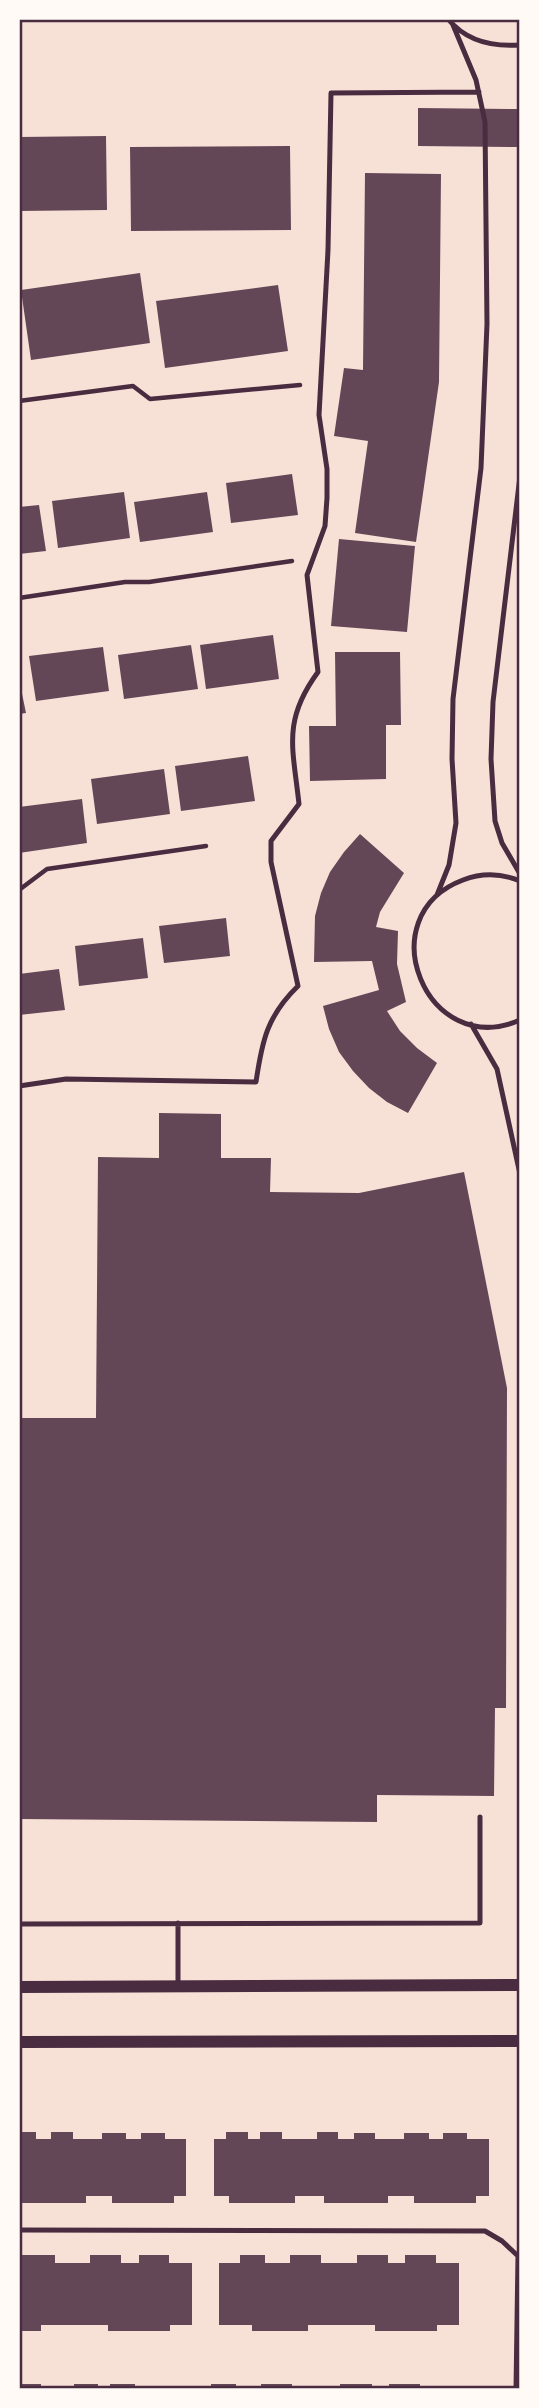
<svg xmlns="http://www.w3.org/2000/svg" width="539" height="2408" viewBox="0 0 539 2408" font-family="Jost,sans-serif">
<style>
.building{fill:#644757}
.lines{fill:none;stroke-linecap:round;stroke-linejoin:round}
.path{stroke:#4a2c40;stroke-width:4.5}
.service{stroke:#4a2c40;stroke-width:5}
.tertiary{stroke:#4a2c40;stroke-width:12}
.neatline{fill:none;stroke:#4a2c40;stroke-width:2.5}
</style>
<rect width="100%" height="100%" fill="#f7e1d7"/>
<path class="building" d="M418 108 520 109V147L418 146Z
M106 136 107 210 19 211V137Z
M290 146 291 230 131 231 130 147Z
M365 173 441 174 439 382 416 542 355 533 368 441 334 436 344 368 363 370Z
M140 273 150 343 31 360 21 290Z
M278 285 288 351 165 368 156 301Z
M292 474 298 515 231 523 226 483Z
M124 492 130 538 58 548 52 501Z
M207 492 213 532 140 542 134 502Z
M39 505 46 551 19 554V507Z
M339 539 415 546 407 632 331 626Z
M273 635 279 679 206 689 200 645Z
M191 645 198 689 124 699 118 655Z
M103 647 109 691 36 701 29 656Z
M335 652H400L401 725H386V779L310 781 309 726H336Z
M19 679 26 713 19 714Z
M248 756 255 801 181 811 175 766Z
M164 769 170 814 97 824 91 779Z
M82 799 87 843 19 853V807Z
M360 834 404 873 380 912 376 927 398 931 397 964 406 1002 387 1011 400 1031 417 1048 437 1063 408 1113 387 1102 369 1088 353 1071 339 1052 329 1029 323 1006 379 990 372 961 314 962 315 916 321 893 330 872 344 852Z
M226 918 230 956 164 963 159 926Z
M143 938 148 978 79 986 75 946Z
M59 969 65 1010 19 1015V974Z
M159 1113 221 1114V1158H271L270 1192 359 1193 464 1172 507 1388 506 1708H495L494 1796 377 1795V1822L19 1819V1418H96L98 1157 159 1158Z
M19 2132H36V2139H51V2132H73V2139H102V2133H126V2139H141V2133H165V2139H186V2196H174V2203H112V2196H86V2203H22V2196H19Z
M226 2132H248V2139H260V2132H282V2139H317V2132H338V2139H354V2133H375V2139H404V2133H429V2139H443V2133H467V2139H489V2196H476V2203H414V2196H388V2203H324V2196H295V2203H229V2196H214V2139H226Z
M22 2255H55V2263H90V2255H121V2263H139V2255H169V2263H192V2325H170V2331H108V2325H41V2331H19V2263H22Z
M240 2255H265V2263H290V2255H321V2263H357V2255H388V2263H405V2255H436V2263H459V2325H437V2331H375V2325H308V2331H252V2325H219V2263H240Z
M19 2384H41V2389H19Z
M74 2384H98V2389H74Z
M110 2384H135V2389H110Z
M211 2384H236V2389H211Z
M261 2384H292V2389H261Z
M340 2384H372V2389H340Z
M389 2384H420V2389H389Z"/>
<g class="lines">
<path class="path" d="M19 401 133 386 150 399 300 385
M19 598 125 582H149L292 561
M19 890 47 869 206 846"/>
<path class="service" d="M448 19C466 41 492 47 520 45
M520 476 493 702 491 759 495 821 502 843 520 874
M520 881C501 873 481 873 463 880 367 916 427 1061 520 1020
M437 895 449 865 456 823 452 759 453 699 481 468 487 324 485 122 476 80 453 25
M471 1024 497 1069 520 1174
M19 1086 66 1079 256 1082C262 1041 267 1016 298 986L271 862V841L299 804C293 748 282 721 318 672L307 575 325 526 327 498V469L319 415 328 250 331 93 479 92
M178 1923V1986
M19 1924 480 1923V1817
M19 2230 485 2231 502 2241 518 2256 516 2389"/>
<path class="tertiary" d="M19 1987 520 1985
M19 2042 520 2041"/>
</g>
<rect width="539" height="2408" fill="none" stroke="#fffaf5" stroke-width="42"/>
<rect x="21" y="21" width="497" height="2366" class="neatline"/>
</svg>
